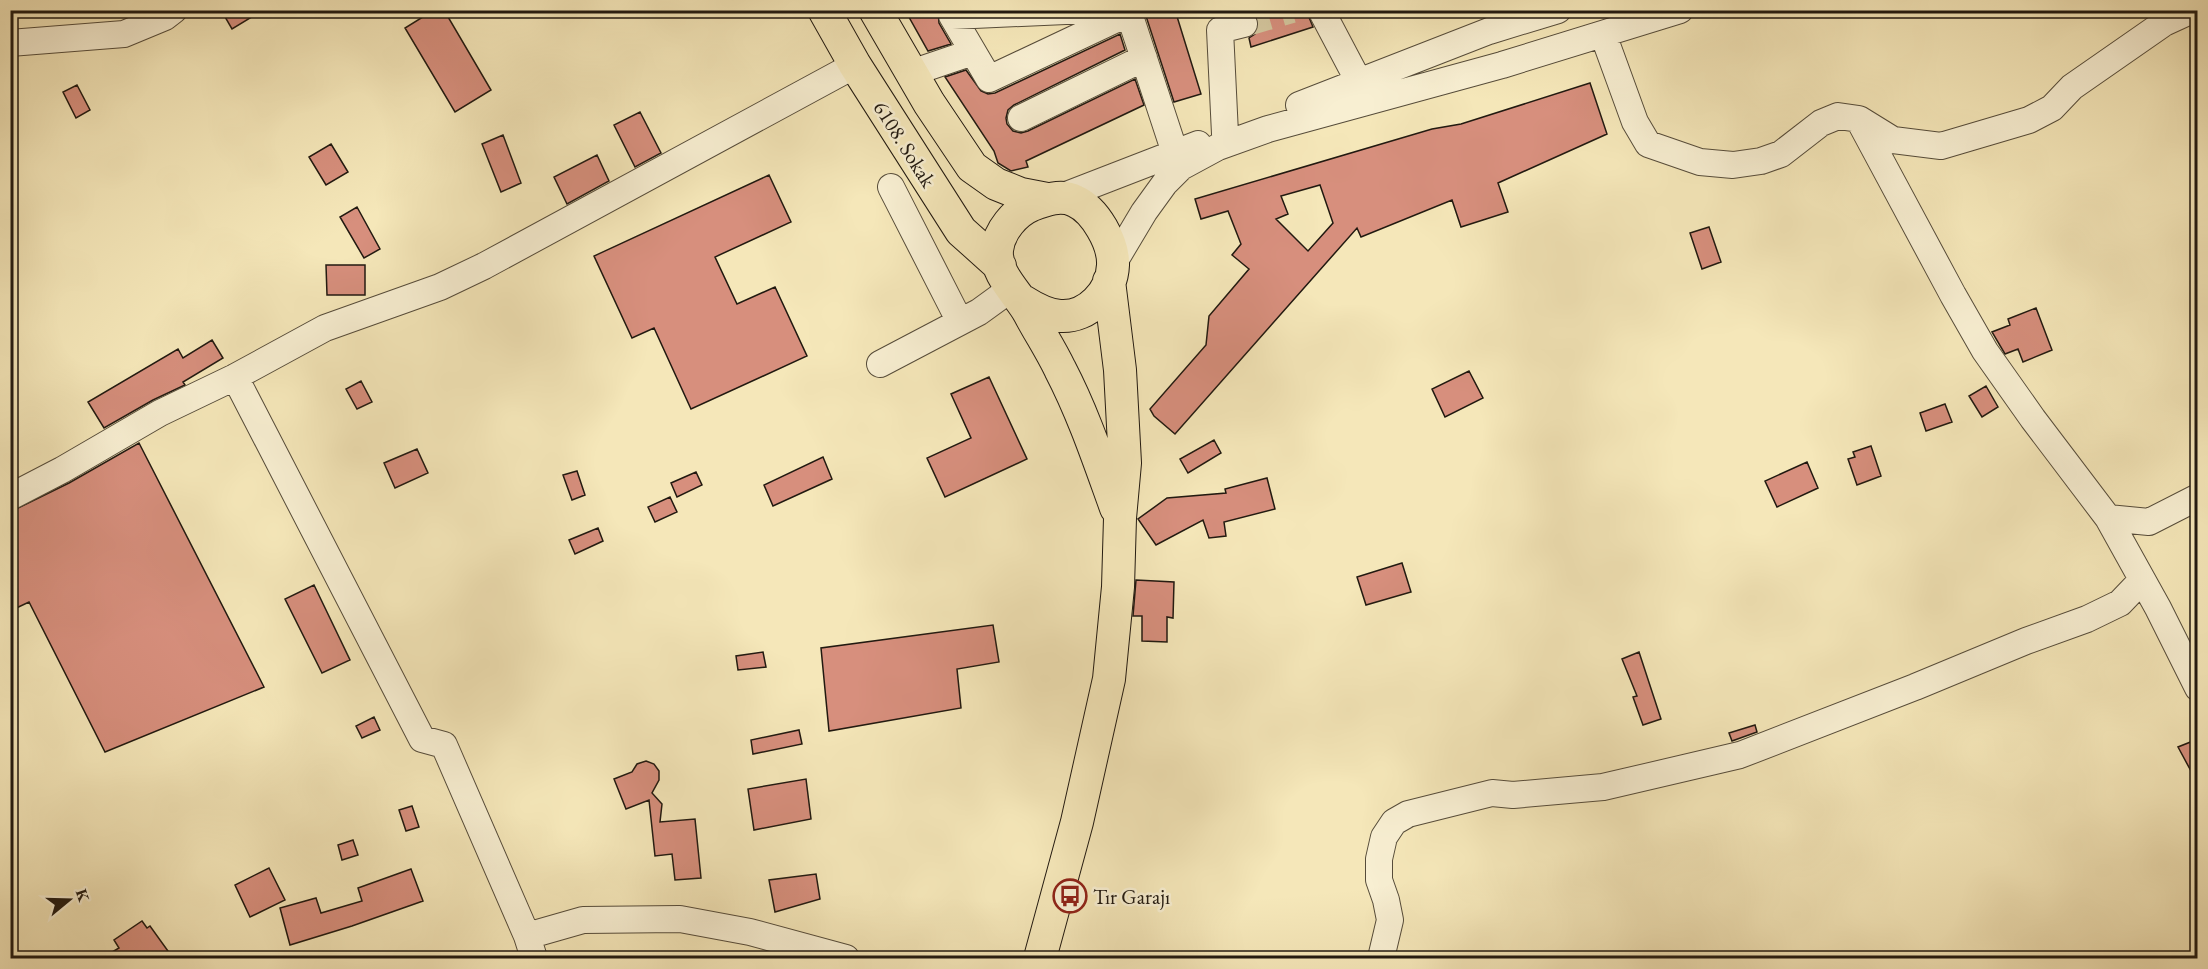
<svg xmlns="http://www.w3.org/2000/svg" width="2208" height="969" viewBox="0 0 2208 969" font-family="'EB Garamond',serif">
<style>
.building{fill:#d78f7d;stroke:#211910;stroke-width:1.5;fill-rule:evenodd}
.lines{fill:none;stroke-linecap:round;stroke-linejoin:round}
.minor-tunnel{stroke:#d5c8a0;stroke-width:26;stroke-dasharray:26 13;stroke-linecap:butt}
.minor-casing{stroke:#564c3a;stroke-width:28}
.major-casing{stroke:#211910;stroke-width:34}
.minor{stroke:#f8efd2;stroke-width:26}
.major{stroke:#f5e7b9;stroke-width:32}
.labels{text-anchor:middle;dominant-baseline:central;stroke-width:5;stroke-linejoin:round;paint-order:stroke}
.street-label{font-size:21px;fill:#211910;stroke:#f8efd2}
.poi-label{font-size:21px;fill:#211910;stroke:#f8efd2;text-anchor:start}
</style>
<rect width="100%" height="100%" fill="#f5e7b9"/>
<filter id="stains"><feTurbulence type="fractalNoise" baseFrequency=".00333" numOctaves="4"/><feColorMatrix values="0 0 0 0 .2 0 0 0 0 .09 0 0 0 0 .02 0 0 0 .5 -.17"/></filter>
<radialGradient id="worn" r=".72"><stop offset=".6" stop-color="#630" stop-opacity="0"/><stop offset="1" stop-color="#630" stop-opacity=".3"/></radialGradient>
<path class="building" d="M221 10H263L232 29Z
M434 10H444L491 90 455 112 405 28Z
M905 10H938L939 23 951 44 928 51Z
M1144 10H1175L1201 94 1174 102Z
M1250 10H1306L1313 27 1251 47 1249 38 1255 34 1258 29 1259 21 1255 14Z
M1120 34 1125 50 1014 105 1008 110 1006 118 1007 124 1013 131 1021 133 1028 131 1135 79 1144 105 1026 161 1028 167 1011 171 998 163 994 151 945 77 966 70 981 91 988 94 995 93Z
M1590 83 1607 134 1498 183 1508 212 1461 227 1452 200 1361 237 1357 228 1175 434 1154 416 1150 409 1206 345 1209 316 1249 269 1232 255 1241 244 1228 211 1201 219 1195 199 1432 129 1461 124ZM1320 185 1333 223 1308 251 1276 219 1288 214 1281 196Z
M77 85 90 110 76 118 63 92Z
M640 112 661 153 635 167 614 125Z
M503 135 521 183 501 192 482 144Z
M331 144 348 172 326 185 309 157Z
M597 155 609 181 567 204 554 177Z
M769 175 791 222 715 257 737 304 775 287 807 356 691 409 654 328 632 338 594 256Z
M357 207 380 249 364 258 340 217Z
M1709 227 1721 262 1702 269 1690 233Z
M326 265H365V295H327Z
M2036 308 2052 350 2023 362 2018 349 2005 354 1992 332 2010 325 2008 319Z
M212 340 223 358 183 382 185 385 153 400 104 428 88 402 178 349 183 358Z
M1469 371 1483 398 1445 417 1432 389Z
M989 377 1027 459 945 497 927 458 971 438 951 394Z
M361 381 372 402 357 409 346 389Z
M1986 386 1998 407 1982 417 1969 396Z
M1945 404 1952 422 1926 431 1920 413Z
M1214 440 1221 453 1188 473 1180 459Z
M139 443 264 687 105 752 29 602 10 611V512L69 483Z
M1871 446 1881 476 1857 485 1848 459 1855 457 1853 452Z
M417 449 428 473 395 488 384 463Z
M823 457 832 479 773 506 764 485Z
M1807 462 1818 488 1777 507 1765 481Z
M577 471 585 495 572 500 563 475Z
M696 472 702 485 677 497 671 483Z
M1267 478 1275 509 1224 522 1226 536 1209 538 1203 520 1156 545 1138 519 1167 498 1226 493 1225 489Z
M670 497 677 512 655 522 648 507Z
M598 528 603 541 575 554 569 540Z
M1402 563 1411 592 1366 605 1357 577Z
M1136 580 1174 582 1173 618 1167 617V642L1142 641V616H1133Z
M314 585 350 660 322 673 285 599Z
M993 625 999 662 957 669 961 708 829 731 821 648Z
M763 652 766 667 738 670 736 656Z
M1639 652 1661 719 1643 725 1633 697 1637 696 1622 659Z
M374 717 380 730 362 738 356 726Z
M1755 725 1757 732 1732 741 1729 733Z
M799 730 802 744 753 754 751 740Z
M2193 741 2198 750V784L2178 747Z
M646 761 654 764 659 771V780L652 793 662 804 660 822 695 819 701 878 675 880 672 854 655 856 649 800 626 809 614 779 632 772 637 764Z
M806 779 811 819 754 830 748 789Z
M412 806 419 827 406 831 399 810Z
M353 840 358 855 342 860 338 845Z
M269 868 285 900 250 917 235 885Z
M411 869 423 901 352 926 290 945 280 908 316 898 321 913 362 901 358 888Z
M816 874 820 899 775 912 769 880Z
M142 921 147 928 150 926 173 958H102L119 948 114 940Z"/>
<g class="lines">
<path class="minor-tunnel" d="M1244 24 1292 10"/>
<g class="minor-casing">
<path id="minor" d="M1088 10 952 16 989 79 1129 13
M1128 10 1175 153
M1321 10 1359 82
M1603 34 1635 122 1648 144 1700 162 1733 165 1761 161 1781 154 1821 123 1838 116 1859 119 1893 140 1941 146 2029 120 2052 108 2072 87 2164 23 2188 12 2196 10
M10 43 124 34 165 17 174 10
M911 73 973 52
M1299 105 1489 31 1558 10
M1021 118 1144 58
M1859 120 1953 295 1985 351 2033 419 2108 518 2158 608 2198 688
M1225 134 1220 30 1244 24
M891 187 960 322
M1061 197 1198 144
M1113 264 1144 212 1165 183 1181 167 1218 147 1268 129 1502 65 1680 10
M880 364 979 312 1012 288
M235 377 422 739 444 745 527 936
M10 497 62 470 160 413 235 377 325 328 440 287 484 266 855 65
M2108 518 2149 522 2198 497
M534 958 527 936 583 920 680 919 750 932 846 958
M1381 958 1390 920 1386 900 1379 880V859L1384 837 1394 822 1408 814 1492 793 1513 795 1603 787 1740 755 1915 687 2026 641 2087 619 2120 603 2142 580"/>
</g>
<g class="major-casing">
<path id="major" d="M824 10 855 65 961 231 1000 266
M875 10 929 103 972 167 996 184 1021 194 1047 199
M1023 301C1034 308 1046 315 1060 316 1088 318 1112 292 1113 265 1114 243 1095 210 1075 201 1061 194 1045 200 1032 205 1015 212 999 231 997 250 995 275 1018 293 1029 313 1039 332 1051 350 1060 369 1083 413 1099 461 1116 508
M1040 958 1077 822 1109 679 1118 587 1120 518 1125 463 1120 370 1109 281"/>
</g>
<use href="#minor" class="minor"/>
<use href="#major" class="major"/>
</g>
<defs>
<g id="bus-ring" transform="scale(1.725)"><circle r="9.5" fill="#f8efd2" stroke="#8f2418" stroke-width="1.5"/><path d="M-5-6H5V4H4V6H2V4H-2V6H-4V4H-5ZM-3.5-4V0h7V-4ZM-3.5 1.2v1.5H-2V1.2ZM2 1.2v1.5H3.5V1.2Z" fill="#8f2418"/></g>
</defs>
<g fill-rule="evenodd">
<use href="#bus-ring" x="1070" y="896"/>
</g>
<g class="labels">
<g class="street-label">
<text transform="translate(905 144) rotate(58)">6108. Sokak</text>
</g>
<g class="poi-label">
<text x="1093" y="896">Tır Garajı</text>
</g>
</g>
<rect width="2208" height="969" fill="none" stroke="#f5e7b9" stroke-width="36"/>
<rect x="12" y="12" width="2184" height="945" fill="none" stroke="#211910" stroke-width="3"/>
<rect x="18" y="18" width="2172" height="933" fill="none" stroke="#211910" stroke-width="1.5"/>
<g transform="translate(69 900) rotate(71)" stroke="#f8efd2" stroke-width="4.5" paint-order="stroke">
<path d="M0-4.5L10 22L0 15L-10 22Z" fill="#211910"/>
<text y="-9" font-size="16" font-weight="bold" text-anchor="middle" fill="#211910">K</text>
</g>
<rect width="100%" height="100%" filter="url(#stains)"/>
<rect width="100%" height="100%" fill="url(#worn)"/>
</svg>
